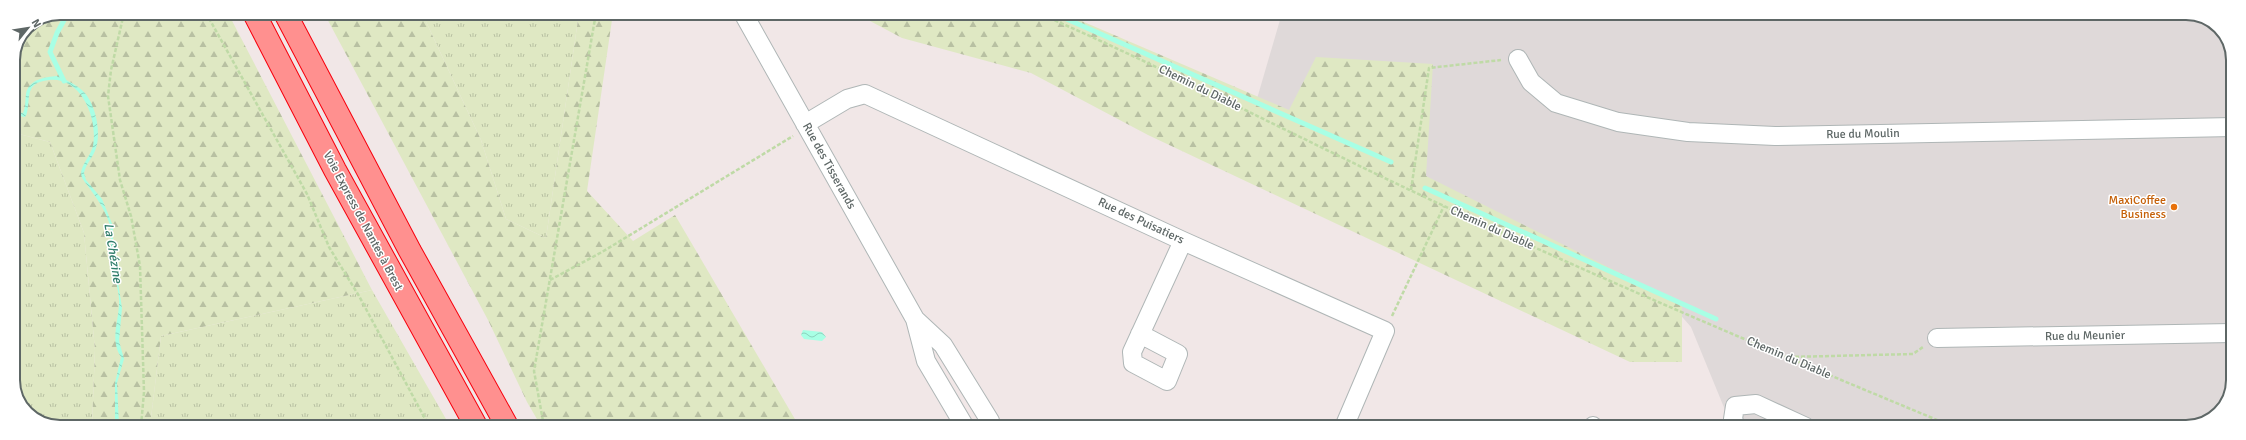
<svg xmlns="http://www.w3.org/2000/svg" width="2246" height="440" viewBox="0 0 2246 440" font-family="Signika,sans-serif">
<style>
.industrial{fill:#dfd9d9}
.grass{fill:url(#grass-tufts)}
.forest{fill:url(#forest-firs)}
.water{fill:url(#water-waves)}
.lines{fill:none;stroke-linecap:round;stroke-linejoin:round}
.stream{stroke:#a8ffe5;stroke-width:5}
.street-casing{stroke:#afb6b6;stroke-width:20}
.highway-casing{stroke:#f7000d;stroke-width:24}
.path{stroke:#bfdaa6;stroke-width:2.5;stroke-dasharray:4 2;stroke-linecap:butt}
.street{stroke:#fff;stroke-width:18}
.highway{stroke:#ff908f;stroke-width:22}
.food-dot{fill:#e8710a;stroke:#fff;stroke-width:1.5}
.labels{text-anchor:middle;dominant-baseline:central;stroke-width:3;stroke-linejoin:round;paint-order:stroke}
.street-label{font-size:12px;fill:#5e6766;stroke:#fff}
.food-label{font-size:12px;fill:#c56008;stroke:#fff;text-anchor:end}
.water-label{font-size:13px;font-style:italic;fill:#317e6c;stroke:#fff}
.rim{fill:none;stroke:#5e6766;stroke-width:2}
</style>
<defs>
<pattern id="grass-tufts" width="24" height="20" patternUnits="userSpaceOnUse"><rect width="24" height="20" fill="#dfe8c3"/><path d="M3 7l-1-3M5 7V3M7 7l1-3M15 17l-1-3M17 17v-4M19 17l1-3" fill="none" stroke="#b8c0a2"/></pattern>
<pattern id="forest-firs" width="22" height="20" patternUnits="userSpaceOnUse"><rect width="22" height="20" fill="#dfe8c3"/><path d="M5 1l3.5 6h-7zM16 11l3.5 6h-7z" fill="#b8c0a2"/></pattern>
<pattern id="water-waves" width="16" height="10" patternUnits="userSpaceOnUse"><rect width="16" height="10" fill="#a8ffe5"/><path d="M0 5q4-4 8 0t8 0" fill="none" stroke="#8cd2bd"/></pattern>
</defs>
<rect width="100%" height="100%" fill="#f1e7e7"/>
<path class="industrial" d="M1282 13 2195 14 2219 27 2233 54 2232 389 2217 415 2186 427H1732L1691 327 1662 294 1254 109Z"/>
<path class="grass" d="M422 13H579L546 238 506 219 481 140Z
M19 134 50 142 84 233 95 350 92 426H51L27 413 13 386V135Z
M372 290 450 426H150L161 336Z"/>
<path class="forest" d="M60 13H228L372 290 161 336 150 426H92L95 350 84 233 50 142 19 134 13 135V60L27 27Z
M324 13H422L481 140 506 219 546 238 579 13H613L587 191 633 241 675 215 799 426H541L527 402 488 320Z
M855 13H1063L1289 110 1316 57 1433 64 1426 176 1682 304V362H1630L1148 135 1031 73 902 38Z"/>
<path class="water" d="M57 76C66 80 76 84 84 92 96 105 102 134 95 151 92 158 86 164 84 173L86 180 102 199 113 226V250L122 308 119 341 124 359 117 383 119 426H115V383L121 357C109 339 120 319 119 299 118 285 113 273 111 260 110 251 111 242 111 233 110 217 99 201 90 189 87 184 82 180 81 174 81 165 91 155 93 146 98 119 82 77 49 80 22 83 32 100 26 116L24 117 13 114V111L23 113C26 107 25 100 26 94 29 79 45 77 57 76Z
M803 330 822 332 826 337 822 341 804 339 801 335Z"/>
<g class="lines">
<path class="stream" d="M1053 13 1391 162
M64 81 50 52 57 33 68 13
M1425 188 1716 319"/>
<g class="street-casing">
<path id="street" d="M743 13 915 319 926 361 965 427
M1518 59 1531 82 1556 103 1618 122 1688 132 1775 136 2233 127
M805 124 847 99 865 94 1183 241 1385 331 1344 427
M915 319 943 345 990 421 991 427
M1140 334 1178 354 1167 381 1133 363 1132 352 1183 241
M1937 338 2232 333
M1593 426V427
M1736 427 1733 419 1735 406 1756 404 1806 427"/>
</g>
<g class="highway-casing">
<path id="highway" d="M254 13 335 170 476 426
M285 13 410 251 507 426"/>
</g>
<path class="path" d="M124 13 111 70 108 96 120 180 131 216 140 266 144 392 141 426
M206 13 307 194 329 247 359 296 429 426
M1038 13C1176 73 1308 143 1444 206 1612 284 1783 356 1954 427
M1411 190 1429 68 1501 60
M550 280 602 252 793 136
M1392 316 1444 206
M1789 357 1913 354 1923 347
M546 426 543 421 534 371 596 13"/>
<use href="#street" class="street"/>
<use href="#highway" class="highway"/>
</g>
<circle class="food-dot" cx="2174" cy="207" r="4"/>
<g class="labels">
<g class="street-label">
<text transform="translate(1200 88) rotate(26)">Chemin du Diable</text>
<text transform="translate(1863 134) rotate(-1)">Rue du Moulin</text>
<text transform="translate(829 166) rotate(61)">Rue des Tisserands</text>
<text transform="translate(363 221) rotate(62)">Voie Express de Nantes à Brest</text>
<text transform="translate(1141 221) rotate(25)">Rue des Puisatiers</text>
<text transform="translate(1492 228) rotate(24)">Chemin du Diable</text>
<text transform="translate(2085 336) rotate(-1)">Rue du Meunier</text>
<text transform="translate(1789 358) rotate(23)">Chemin du Diable</text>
</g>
<g class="food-label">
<text x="2166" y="200">MaxiCoffee<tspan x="2166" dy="14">Business</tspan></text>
</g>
<g class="water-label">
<text transform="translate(113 253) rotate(81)">La Chézine</text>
</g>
</g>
<path d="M0 0H2246V440H0ZM60 20H2186A40 40 0 0 1 2226 60V380A40 40 0 0 1 2186 420H60A40 40 0 0 1 20 380V60A40 40 0 0 1 60 20Z" fill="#fff" fill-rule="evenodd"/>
<path class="rim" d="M60 20H2186A40 40 0 0 1 2226 60V380A40 40 0 0 1 2186 420H60A40 40 0 0 1 20 380V60A40 40 0 0 1 60 20Z"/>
<g transform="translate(28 28) rotate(60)" stroke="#ffffff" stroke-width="3" paint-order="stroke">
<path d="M0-3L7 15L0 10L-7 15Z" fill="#5e6766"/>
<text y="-6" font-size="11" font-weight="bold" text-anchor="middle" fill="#5e6766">N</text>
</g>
</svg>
